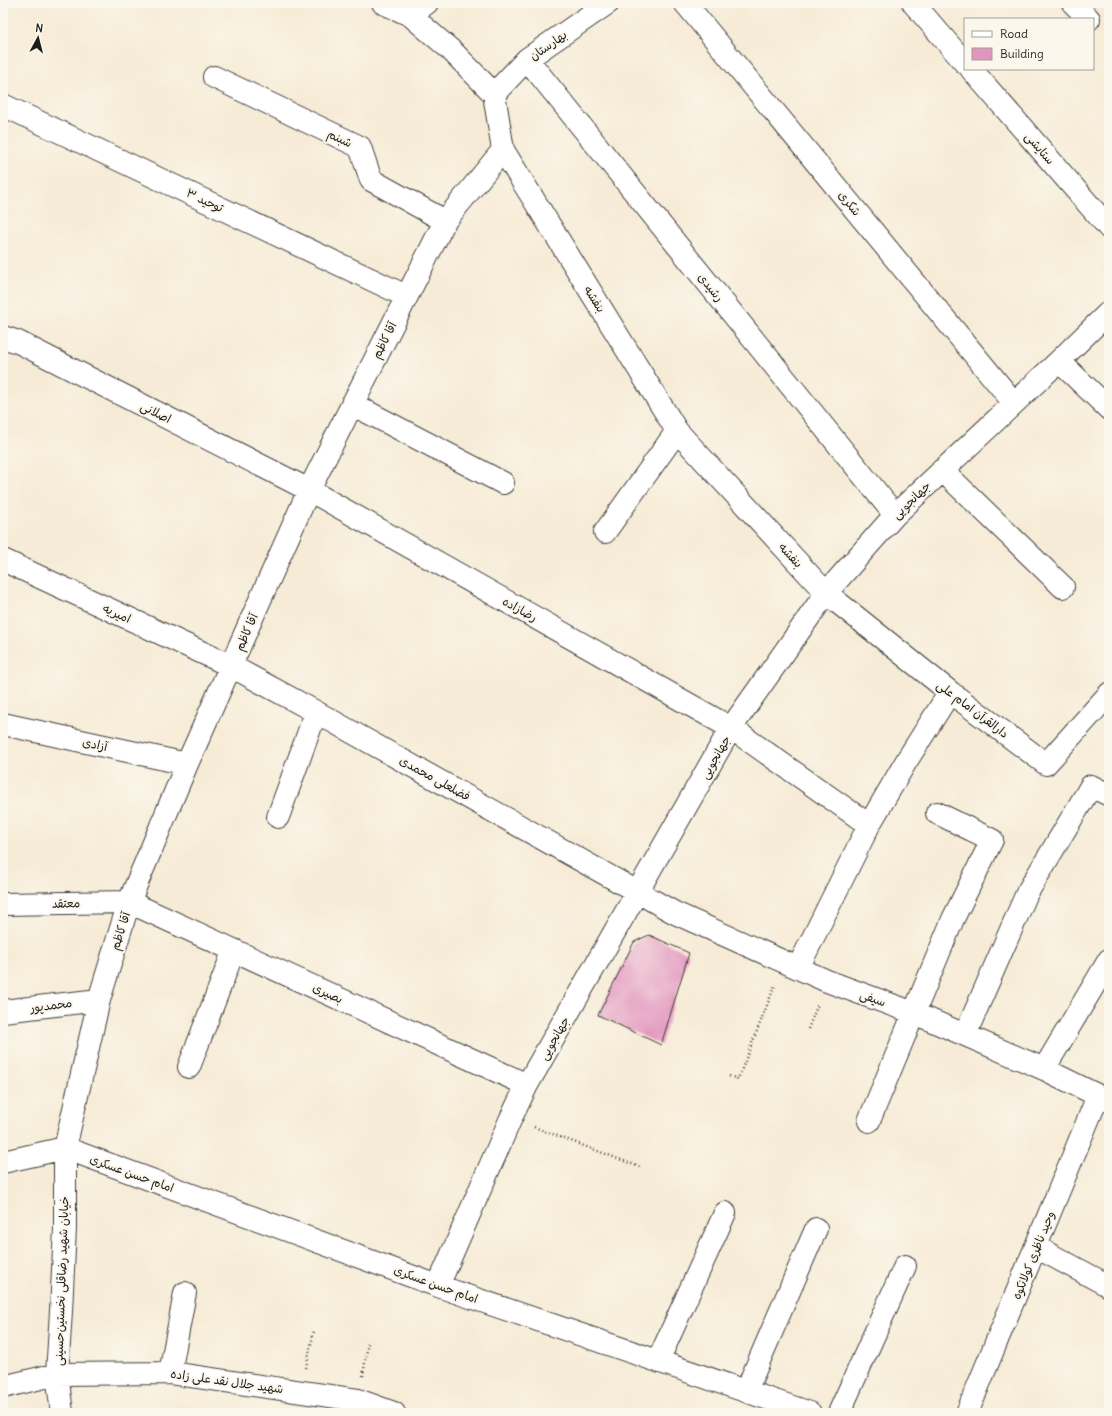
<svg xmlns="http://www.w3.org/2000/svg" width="1112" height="1416" viewBox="0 0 1112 1416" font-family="Delius,'Playpen Sans Arabic',sans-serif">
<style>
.building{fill:#e295be}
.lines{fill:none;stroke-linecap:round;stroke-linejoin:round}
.minor-casing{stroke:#3d3b38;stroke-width:24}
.path{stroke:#3d3b38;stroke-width:2.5;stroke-dasharray:1 3;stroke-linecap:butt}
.minor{stroke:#fff;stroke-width:22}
.labels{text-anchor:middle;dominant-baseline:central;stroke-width:4;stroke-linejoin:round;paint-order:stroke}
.street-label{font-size:12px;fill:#1c1c1c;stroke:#fbf7ec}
</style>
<rect width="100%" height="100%" fill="#fbf7ec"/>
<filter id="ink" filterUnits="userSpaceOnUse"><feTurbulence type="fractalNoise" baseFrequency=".025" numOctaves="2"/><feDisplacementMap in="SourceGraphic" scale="8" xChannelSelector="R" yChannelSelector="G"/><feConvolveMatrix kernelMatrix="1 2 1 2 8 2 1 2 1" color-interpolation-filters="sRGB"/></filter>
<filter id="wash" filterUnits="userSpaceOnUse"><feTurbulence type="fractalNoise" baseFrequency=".012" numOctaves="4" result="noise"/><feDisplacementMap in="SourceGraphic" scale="16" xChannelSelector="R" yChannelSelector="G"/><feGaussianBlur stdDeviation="0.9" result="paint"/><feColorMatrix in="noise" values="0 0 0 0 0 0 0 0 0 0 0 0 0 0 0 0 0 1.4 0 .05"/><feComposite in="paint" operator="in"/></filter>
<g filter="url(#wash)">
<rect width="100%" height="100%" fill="#f6ebd6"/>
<g id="blocks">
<path class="building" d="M649 935 689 953 661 1045 598 1015 634 942Z"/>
</g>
</g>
<g filter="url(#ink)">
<use href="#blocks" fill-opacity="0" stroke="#3d3b38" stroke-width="1"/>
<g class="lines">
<g class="minor-casing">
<path id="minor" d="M383 3 410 15 452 51 494 94 503 150 677 431 826 593 950 692 1046 764 1109 694
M685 3 1014 403
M913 3 965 63
M1073 3 1089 19
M410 15 427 3
M527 59 895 515
M971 69 1109 228
M214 77 360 147 371 180 445 221
M494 94 527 59 608 3
M3 105 406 296
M3 337 18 342 309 490 731 728 869 825
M1059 361 1109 409
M352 404 503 483
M942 470 1063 587
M605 532 677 431
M3 560 231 666 316 712 675 913 827 981 914 1013 965 1035 1044 1069 1109 1101
M3 724 187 764
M278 817 316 712
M3 904 129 902 527 1085
M798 968 869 825 907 760 950 692
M3 1011 99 1000
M965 1035 1027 893 1091 786 1109 795
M189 1067 234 950
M1044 1069 1109 960
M869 1121 953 919 992 840 937 813
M65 1148 438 1286 810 1413
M3 1162 65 1148
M1036 1247 1109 1286
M438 1286 511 1118 527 1085 731 728 826 593 895 515 1059 361 1109 312
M658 1361 725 1213
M170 1373 185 1293
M3 1387 57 1374 170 1373 358 1400 394 1413
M746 1391 816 1229
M62 1413 57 1374 61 1311 65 1228V1148L99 1000 129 902 187 764 309 490 445 221 503 150
M839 1413 905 1266
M967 1413 1098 1096"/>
</g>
<path class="path" d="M808 1029 818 1004
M729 1076 738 1079 775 985
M534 1127 640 1167
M306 1368 314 1331
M363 1376 368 1343"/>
<use href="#minor" class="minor"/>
</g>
</g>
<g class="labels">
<g class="street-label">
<text transform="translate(548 45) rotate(-35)">بهارستان</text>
<text transform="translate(340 138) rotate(26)">شبنم</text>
<text transform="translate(1040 148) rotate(49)">ستایشی</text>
<text transform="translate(205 200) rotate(25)">توحید ۳</text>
<text transform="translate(850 203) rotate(51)">شکری</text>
<text transform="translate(711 287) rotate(51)">رشیدی</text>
<text transform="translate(595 299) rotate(58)">بنفشه</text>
<text transform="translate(384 340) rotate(-63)">آقا کاظم</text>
<text transform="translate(156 412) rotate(27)">اصلانی</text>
<text transform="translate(911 500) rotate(-44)">جهانجویی</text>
<text transform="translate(791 555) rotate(47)">بنفشه</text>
<text transform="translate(520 609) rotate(29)">رضازاده</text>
<text transform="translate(117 613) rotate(25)">امیریه</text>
<text transform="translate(246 632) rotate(-66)">آقا کاظم</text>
<text transform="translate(973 709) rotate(37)">دارالقرآن امام علی</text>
<text transform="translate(95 744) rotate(12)">آزادی</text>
<text transform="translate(715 757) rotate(-60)">جهانجویی</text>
<text transform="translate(435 778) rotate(29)">فضلعلی محمدی</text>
<text transform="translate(66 903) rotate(-1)">معتقد</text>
<text transform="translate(120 931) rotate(-72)">آقا کاظم</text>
<text transform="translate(328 993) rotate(25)">بصیری</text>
<text transform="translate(873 998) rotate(20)">سیفی</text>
<text transform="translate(51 1005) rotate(-7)">محمدپور</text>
<text transform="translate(554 1038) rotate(-60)">جهانجویی</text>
<text transform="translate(132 1173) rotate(20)">امام حسن عسکری</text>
<text transform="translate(1033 1255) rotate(-68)">وحید ناظری کولانکوه</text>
<text transform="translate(61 1281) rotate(-88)">خیابان شهید رضاقلی نخستین‌حسینی</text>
<text transform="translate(436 1284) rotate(20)">امام حسن عسکری</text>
<text transform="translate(227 1381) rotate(8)">شهید جلال نقد علی زاده</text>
</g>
</g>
<rect width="1112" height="1416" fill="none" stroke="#fbf7ec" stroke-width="16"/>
<rect x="964" y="18" width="130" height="52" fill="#fbf7ec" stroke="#a29f99"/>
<rect x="972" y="31" width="20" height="6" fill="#ffffff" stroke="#a29f99"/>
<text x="1000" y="38" font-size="12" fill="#1c1c1c">Road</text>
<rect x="972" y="48" width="20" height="12" fill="#e295be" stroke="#a29f99"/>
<text x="1000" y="58" font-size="12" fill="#1c1c1c">Building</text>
<g transform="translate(38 38) rotate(7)" stroke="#fbf7ec" stroke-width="3" paint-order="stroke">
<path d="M0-3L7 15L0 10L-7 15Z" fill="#1c1c1c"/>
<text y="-6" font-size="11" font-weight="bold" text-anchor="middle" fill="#1c1c1c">N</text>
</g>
</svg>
